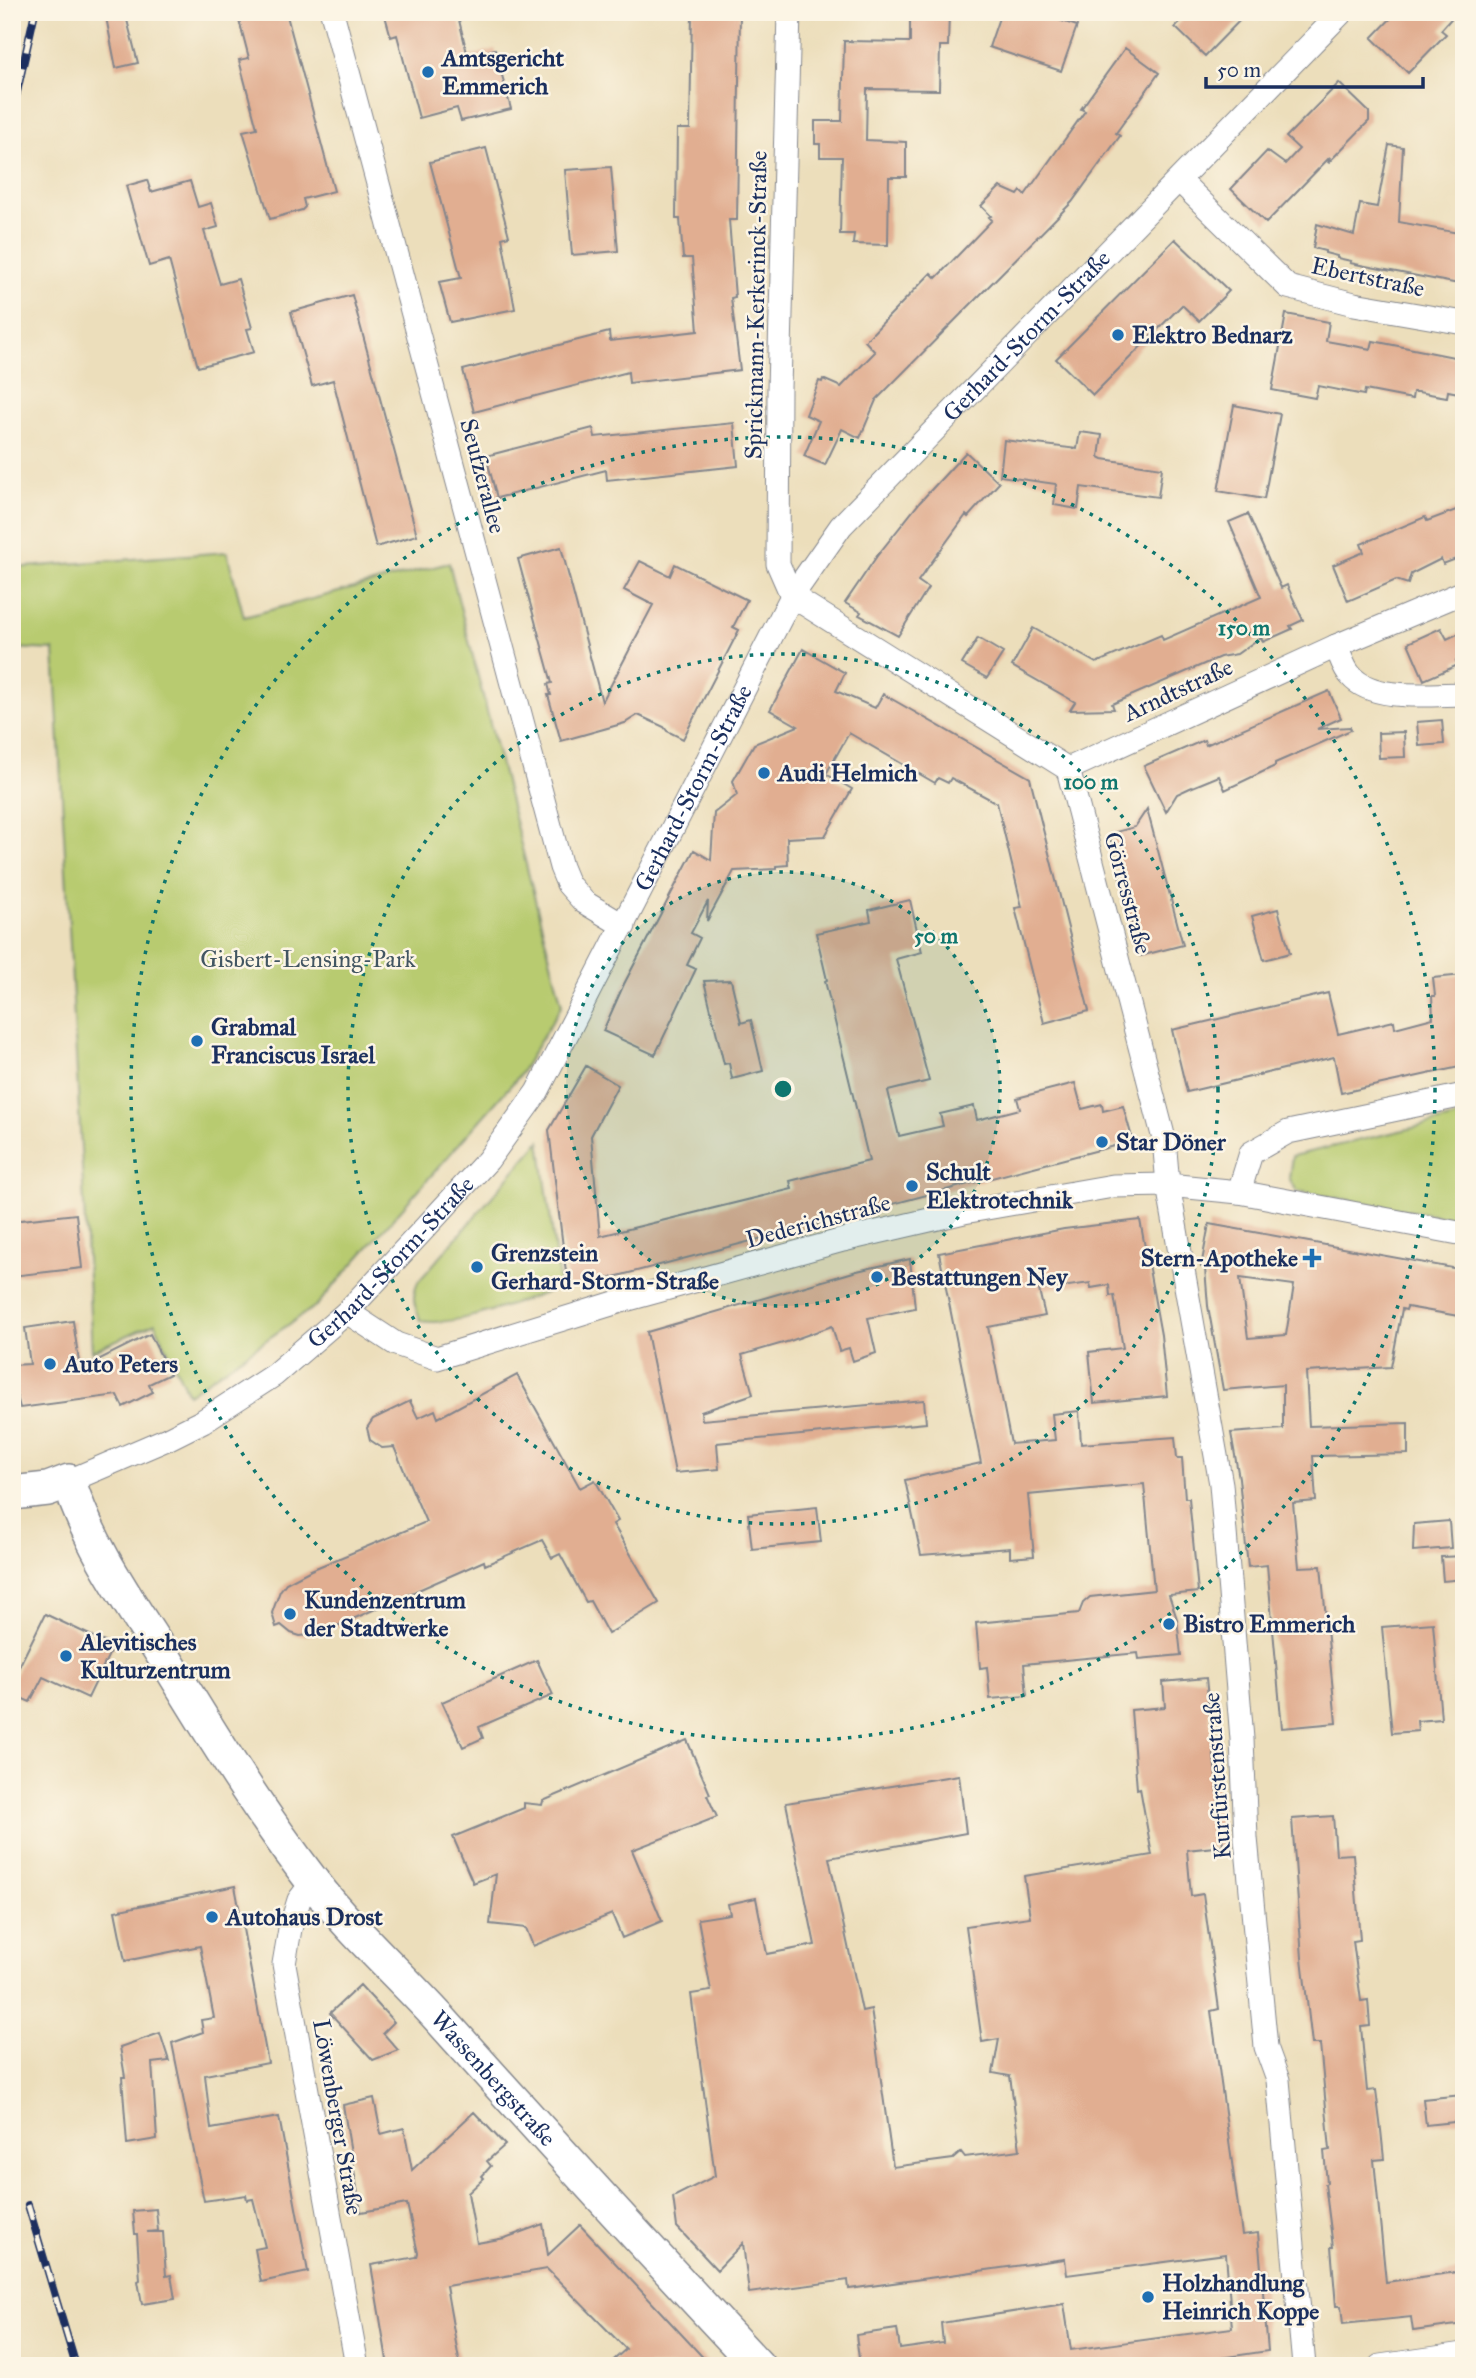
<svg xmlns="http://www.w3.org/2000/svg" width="1476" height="2378" viewBox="0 0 1476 2378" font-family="'IM FELL Great Primer',serif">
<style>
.green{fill:#b8cb6f;stroke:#6a7d66;stroke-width:2}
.building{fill:#e1ae91;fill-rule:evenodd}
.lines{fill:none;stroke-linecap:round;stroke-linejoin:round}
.street-casing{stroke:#84868c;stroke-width:25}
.secondary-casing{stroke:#84868c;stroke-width:36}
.street{stroke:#fff;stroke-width:23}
.secondary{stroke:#fff;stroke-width:33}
.rail-casing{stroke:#1b2f5e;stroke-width:8}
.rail{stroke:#fcf5e5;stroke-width:5;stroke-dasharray:16;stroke-linecap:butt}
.ring{fill:none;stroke:#0f766e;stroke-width:3.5;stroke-dasharray:3.5 7}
.poi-dot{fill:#1f6fb2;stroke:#fcf5e5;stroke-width:2.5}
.labels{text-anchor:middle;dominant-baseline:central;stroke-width:5;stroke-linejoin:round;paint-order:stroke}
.poi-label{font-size:24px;font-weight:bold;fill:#1b2f5e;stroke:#fcf5e5;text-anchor:start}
.street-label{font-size:24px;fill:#1b2f5e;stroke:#fcf5e5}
.park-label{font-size:24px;fill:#425662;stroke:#fcf5e5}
.centre{fill:#0f766e;stroke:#fcf5e5;stroke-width:3.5}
.ring-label{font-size:21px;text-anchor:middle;font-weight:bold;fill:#0f766e;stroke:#fcf5e5;stroke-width:5;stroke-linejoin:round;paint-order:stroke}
</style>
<rect width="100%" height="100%" fill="#fcf5e5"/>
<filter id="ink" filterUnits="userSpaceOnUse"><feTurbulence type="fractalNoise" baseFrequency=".0143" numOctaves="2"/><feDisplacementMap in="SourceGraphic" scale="14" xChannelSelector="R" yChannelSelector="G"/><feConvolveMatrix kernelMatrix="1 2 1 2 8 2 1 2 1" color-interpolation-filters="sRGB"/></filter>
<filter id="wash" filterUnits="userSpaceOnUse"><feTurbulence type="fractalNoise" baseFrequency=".00686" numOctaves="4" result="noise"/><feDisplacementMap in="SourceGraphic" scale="28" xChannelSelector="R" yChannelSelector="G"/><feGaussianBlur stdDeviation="1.57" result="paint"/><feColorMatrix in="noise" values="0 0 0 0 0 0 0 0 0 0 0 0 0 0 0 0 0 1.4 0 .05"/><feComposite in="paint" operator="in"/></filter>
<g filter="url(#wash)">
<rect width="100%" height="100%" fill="#ecdebb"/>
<path class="green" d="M227 552 244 617 449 563 562 1005 519 1076 317 1305 188 1394 155 1323 92 1351 54 650 12 648V568Z
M1464 1116V1220L1297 1191 1289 1178 1292 1156Z
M540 1141 560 1288C525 1299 456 1328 421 1321 414 1306 411 1297 418 1282Z"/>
<g id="blocks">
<path class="building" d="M105 12H125L138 63 116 68Z
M237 12H286L334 191 303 199 305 207 302 210 270 219 243 131 257 128 239 60 249 58Z
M384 12H457L468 57 495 49 511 109 461 121 457 108 419 118 397 35 391 37Z
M692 12H740L737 220H729L735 297 731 298 740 370 629 383 628 372 474 412 463 370 609 332 610 341 698 331 692 258H683L680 219H676L677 129H690Z
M910 12H949L948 46H940L939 90 867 89 866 140 906 142V177H889L888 245 853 244 854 234H840L842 157H820V144H815V121H842L844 41 910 42Z
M1001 12H1035L1077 26 1061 71 989 47Z
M1190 12H1248L1205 56 1175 27Z
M1397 12H1457L1441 30 1446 34 1408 73 1372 38Z
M1125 48 1159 73 1116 133 1120 136 1072 202 876 400 860 438 842 429 825 465 804 456 819 421 806 415 819 381 822 382 823 379 841 387 875 352 865 341 931 273 936 278 992 220 989 217 991 216 981 206 1000 187 1018 195 1021 191 1025 195 1085 111 1081 109Z
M1339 83 1369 112V121L1328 163 1330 157 1266 223 1231 189 1267 151 1285 164 1299 149 1286 137Z
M1389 145 1403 147 1399 222 1464 234V285L1350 263 1351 261 1337 258V256L1325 253V251L1313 248 1317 224 1354 235 1360 204 1377 207Z
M486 148 509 236 502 238 515 309 450 322 439 282 461 278 430 162Z
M611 167 618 251 572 255 565 170Z
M147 180 151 192 190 181 198 207 211 203 218 227 204 231 220 284 238 279 252 328 247 329 254 352 198 367 169 260 149 266 126 186Z
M1175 239 1229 291 1199 321 1182 305 1093 395 1056 359Z
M352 295 417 535 376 547 333 380 312 386 291 312Z
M1286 314 1329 322 1326 341 1371 349 1373 341 1464 359V394L1448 391 1447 397 1418 392H1413L1412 399 1365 390 1364 395 1318 386 1315 398 1272 390Z
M1234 405 1280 414 1264 499 1218 491Z
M734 423 738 466 607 480 606 470 497 498 486 456 593 428 595 437Z
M1080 432 1102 435 1099 457 1103 459 1162 468 1158 497 1081 487 1078 509 1054 505 1056 484 1000 476 1004 440 1077 449Z
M966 452 999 483 968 517 966 515 918 581 928 588 898 636 859 615 861 612 845 603 877 556 920 502Z
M1464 507V556L1443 564 1441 559 1411 574 1408 584 1396 580 1348 601 1333 565 1364 552 1361 544 1425 517 1427 521Z
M1248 514 1281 588 1287 585 1303 620 1290 626 1292 629 1263 642 1261 637 1237 654 1220 657 1112 704 1114 709 1070 710 1075 702 1012 666 1033 628 1096 663 1161 635 1163 640 1261 597 1229 522Z
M561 547 602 702 653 605 624 590 640 561 670 576 675 564 747 600 733 627 739 630 683 739 667 731 664 727 638 715 625 723 561 741 548 695H551L548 684 552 683 518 559Z
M1441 628 1447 639 1464 631V658L1456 661 1458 665 1424 680 1408 643Z
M978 638 1003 653 987 678 962 664Z
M803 649 845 673 836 691 875 708 883 694 1030 778 1089 1011 1044 1023 1015 908 1022 907 997 803 951 778 948 783 938 778 935 783 849 733 826 774 852 789 825 836 787 838 788 865 776 866V869L734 871 707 921 708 901 691 933 700 938 687 965 696 969 655 1055 603 1031 624 984 694 850 711 860 714 813 737 795 733 781 754 744 798 726 770 710Z
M1329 691 1341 718 1317 729 1350 727 1351 730 1275 763V766L1225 790 1219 776 1190 788 1177 794 1166 812 1144 766 1204 740 1206 745Z
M1442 720 1444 744 1419 746 1417 722Z
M1404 732 1405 757 1379 758 1378 733Z
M1147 809 1183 945 1140 956 1109 834 1135 827Z
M910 900 922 952 896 959 929 1081 888 1091 899 1136 943 1126 940 1114 974 1106 977 1120 1020 1109 1017 1098 1075 1083 1082 1109 1102 1104 1103 1111 1123 1106 1133 1141 568 1289 549 1130 586 1066 618 1085 591 1136 600 1236 792 1189 790 1181 869 1161 825 981 827 980 816 933 871 921 869 910Z
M1278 909 1290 953 1264 960 1252 916Z
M1464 975V1066L1341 1093 1334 1057 1187 1092 1172 1030 1328 993 1338 1034 1394 1021 1395 1028 1433 1018 1432 996H1435L1433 978Z
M731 980 741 1023 751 1020 763 1071 732 1079 729 1063 724 1064 704 981Z
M76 1214 82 1268 12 1276V1221Z
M1140 1220 1161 1335 1167 1396 1094 1403 1089 1352 1123 1348 1114 1295 1110 1296 1109 1285 1091 1288 1090 1283 1039 1290 1045 1316 988 1327 1011 1444 1055 1440 1052 1414 1079 1411 1081 1444 1175 1437 1177 1458H1182L1185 1498H1189L1198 1592 1169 1595 1177 1619 1181 1655 1139 1659 1138 1653 1024 1664 1027 1696 990 1699 987 1667 980 1668 976 1623 1079 1613 1083 1603 1090 1597 1154 1590 1144 1484 1028 1495 1034 1556 1010 1558V1548L921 1555 905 1480 981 1463 939 1253 1064 1229Z
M1209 1224 1464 1270V1317L1407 1307 1406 1310 1402 1309 1391 1367 1306 1372 1309 1426 1408 1423V1454L1313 1456 1316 1501 1293 1503 1299 1567 1321 1566 1336 1723 1282 1728 1267 1565 1248 1567 1239 1478 1231 1433 1283 1429V1385L1223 1390 1208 1306 1205 1268 1201 1267ZM1240 1278 1294 1285 1286 1335 1248 1338Z
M910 1259 915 1308 868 1318 876 1353 853 1361 849 1348 839 1351 832 1326 790 1341 742 1355 753 1394 701 1412 702 1420 924 1400 926 1423 717 1443 719 1469 675 1473 647 1332 857 1271Z
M73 1321 80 1369 150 1334 170 1374 149 1384 153 1392 123 1407 117 1395 20 1408 12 1376V1365L30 1364 25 1328Z
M517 1375 580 1488 595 1480 618 1521 613 1524 659 1603 608 1634 590 1601 586 1602 560 1554 552 1558 542 1540 485 1565 484 1561 319 1634 300 1636 291 1633 281 1625 276 1627 272 1613 280 1591 286 1583 311 1570 426 1522 394 1447 382 1448 370 1440 367 1428 373 1419 410 1401 418 1418 435 1410 438 1418Z
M817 1507 821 1542 752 1549 748 1514Z
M1449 1521 1451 1548 1413 1551 1414 1524Z
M1464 1556V1579L1443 1581 1441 1557Z
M45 1614 113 1646 88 1698 43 1677 30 1702 12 1694V1681Z
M1433 1623 1441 1719 1417 1721 1418 1731 1392 1733 1382 1627Z
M537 1660 553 1695 479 1727 483 1738 463 1747 442 1702Z
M1206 1678 1223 1846 1187 1850 1191 1896 1203 1894 1219 2009 1211 2011 1242 2235 1258 2233 1268 2351 1166 2366H860L856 2335 897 2329 900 2349 943 2343 941 2323 1064 2304 1071 2350 1232 2328 1226 2254 1067 2275 1065 2259 849 2289 848 2280 749 2293 743 2243 717 2270 677 2227 673 2197 715 2176 691 1994 711 1991 698 1919 730 1914 728 1904 756 1898 767 1954 815 1945 786 1803 959 1775 966 1833 829 1858 862 2011 871 2009 893 2167 953 2159 961 2152 965 2157 1020 2150 1010 2076 993 2073 999 2039 982 2042 966 1926 1030 1917 1024 1876 1152 1855 1140 1788 1137 1789 1131 1710 1165 1707 1163 1682Z
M687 1740 710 1794 707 1795 717 1817 632 1850 662 1921 622 1938 612 1914 533 1946 526 1928 490 1924 496 1874 473 1883 453 1837 524 1808V1803L542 1805 543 1801Z
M1333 1816 1336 1855 1353 1854 1360 1940 1353 1941 1361 2001 1368 2000 1370 2026 1361 2027 1367 2091 1376 2090 1381 2130 1384 2159 1374 2160 1386 2282 1464 2271V2324L1413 2331 1411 2317 1343 2324 1341 2306H1336L1331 2247H1333L1325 2184 1327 2183 1324 2151 1330 2150 1320 2044H1312L1302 1958 1292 1819Z
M235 1886 268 2063 205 2075 211 2129 279 2117 308 2272 261 2282 255 2249 265 2247 253 2199 247 2200 246 2195 204 2201 172 2043 203 2032 201 2020 214 2018 200 1946 125 1961 115 1911Z
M360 1985 394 2022 383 2033 398 2050 373 2060 330 2013Z
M160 2033 169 2061 152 2063 157 2139 127 2144 122 2077H125L120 2047Z
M1462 2095 1464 2121 1426 2125 1423 2099Z
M374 2098 381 2134 404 2128 412 2170 474 2112 505 2145 487 2161 491 2166 482 2176 484 2178 468 2193 477 2243 505 2238 543 2224 548 2255 580 2225 711 2366H607L626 2349 547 2269 446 2286 460 2366H388L371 2265 417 2257 418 2253 407 2204 361 2212 343 2105Z
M156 2209 158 2231 147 2232H163L166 2276 171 2275 175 2299 142 2304 138 2281 140 2280 137 2234H135L133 2211Z"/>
</g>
</g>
<g filter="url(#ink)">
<use href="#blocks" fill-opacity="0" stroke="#84868c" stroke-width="2"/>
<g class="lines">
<g class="street-casing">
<g id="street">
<path d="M332 12 561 867 568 884 584 902 624 926"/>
<path d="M789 12 779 389 778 564 792 596 1068 769 1164 1139 1168 1185 1221 1484 1242 1739 1246 1838 1266 2047 1278 2080 1304 2366"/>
<path d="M1179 180 1288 287 1354 304 1464 323"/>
<path d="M1336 646C1340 655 1344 669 1351 676 1373 702 1432 694 1464 694"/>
<path d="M1068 769 1336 646 1464 592"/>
<path d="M1239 1192 1251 1153 1288 1132 1464 1095"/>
<path d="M347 1312 396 1344 437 1358 618 1302 843 1240 964 1212 1113 1186 1168 1185 1239 1192 1464 1234"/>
<path id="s1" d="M69 1481 167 1439 203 1421 274 1375 347 1312 488 1160 537 1092 792 596 841 526 1342 12"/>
<path d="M313 1882 299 1900 290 1929 284 1964 357 2366"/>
<path d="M1380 2366 1464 2354"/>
</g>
</g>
<g class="secondary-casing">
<g id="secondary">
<path id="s2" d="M12 1493 48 1489 69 1481C89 1546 130 1603 166 1660 211 1734 260 1813 313 1882 351 1931 398 1973 440 2019 545 2136 650 2251 758 2366"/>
</g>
</g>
<use href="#street" class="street"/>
<use href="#secondary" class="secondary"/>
<g class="rail-casing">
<path id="rail" d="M12 19 14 12
M12 114 35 12
M28 2205 76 2366"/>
</g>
<use href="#rail" class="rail"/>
</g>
</g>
<circle cx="783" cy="1089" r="217" fill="#0f766e" fill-opacity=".12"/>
<g class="ring">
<circle cx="783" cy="1089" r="217"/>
<circle cx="783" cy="1089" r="435"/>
<circle cx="783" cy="1089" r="652"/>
</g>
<g class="poi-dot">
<circle cx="428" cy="72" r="7"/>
<circle cx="1118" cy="335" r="7"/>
<circle cx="764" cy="773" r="7"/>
<circle cx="197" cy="1041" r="7"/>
<circle cx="1102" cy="1142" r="7"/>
<circle cx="912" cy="1186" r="7"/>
<path d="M1308.5 1247.5h7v7h7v7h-7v7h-7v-7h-7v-7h7z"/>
<circle cx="477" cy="1267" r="7"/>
<circle cx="877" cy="1277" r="7"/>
<circle cx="50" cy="1364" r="7"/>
<circle cx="290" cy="1614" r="7"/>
<circle cx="1169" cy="1624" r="7"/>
<circle cx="66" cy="1656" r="7"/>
<circle cx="212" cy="1917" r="7"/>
<circle cx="1148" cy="2297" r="7"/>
</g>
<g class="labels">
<g class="poi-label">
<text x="442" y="58">Amtsgericht<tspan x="442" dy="28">Emmerich</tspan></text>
<text x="1132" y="335">Elektro Bednarz</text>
<text x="778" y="773">Audi Helmich</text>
<text x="211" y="1027">Grabmal<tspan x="211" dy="28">Franciscus Israel</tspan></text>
<text x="1116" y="1142">Star Döner</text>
<text x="926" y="1172">Schult<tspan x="926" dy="28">Elektrotechnik</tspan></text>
<text x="491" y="1253">Grenzstein<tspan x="491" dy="28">Gerhard-Storm-Straße</tspan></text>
<text x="1298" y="1258" text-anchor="end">Stern-Apotheke</text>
<text x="891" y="1277">Bestattungen Ney</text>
<text x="64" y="1364">Auto Peters</text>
<text x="304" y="1600">Kundenzentrum<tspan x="304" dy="28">der Stadtwerke</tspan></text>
<text x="1183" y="1624">Bistro Emmerich</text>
<text x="80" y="1642">Alevitisches<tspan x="80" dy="28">Kulturzentrum</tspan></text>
<text x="226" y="1917">Autohaus Drost</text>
<text x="1162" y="2283">Holzhandlung<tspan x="1162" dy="28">Heinrich Koppe</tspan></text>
</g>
<g class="street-label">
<text transform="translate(1368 277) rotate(12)">Ebertstraße</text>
<text transform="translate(756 305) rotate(-89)">Sprickmann-Kerkerinck-Straße</text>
<text stroke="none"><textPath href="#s1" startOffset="1528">Gerhard-Storm-Straße</textPath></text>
<text transform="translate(483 476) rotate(75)">Seufzerallee</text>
<text transform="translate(1178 690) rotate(-25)">Arndtstraße</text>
<text stroke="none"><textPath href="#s1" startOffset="961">Gerhard-Storm-Straße</textPath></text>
<text transform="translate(1128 893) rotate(75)">Görresstraße</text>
<text transform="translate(818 1221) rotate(-15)">Dederichstraße</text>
<text stroke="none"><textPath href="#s1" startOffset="394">Gerhard-Storm-Straße</textPath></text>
<text transform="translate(1217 1776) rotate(-94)">Kurfürstenstraße</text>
<text stroke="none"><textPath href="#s2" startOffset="796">Wassenbergstraße</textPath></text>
<text transform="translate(338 2117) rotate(80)">Löwenberger Straße</text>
</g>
<g class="park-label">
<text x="308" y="959">Gisbert-Lensing-Park</text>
</g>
</g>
<circle cx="783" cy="1089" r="10" class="centre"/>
<g class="ring-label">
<text x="1244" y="635">150 m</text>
<text x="1091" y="789">100 m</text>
<text x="936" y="943">50 m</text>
</g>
<rect width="1476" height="2378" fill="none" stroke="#fcf5e5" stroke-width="42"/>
<path d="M1206 77v10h217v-10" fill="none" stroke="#1b2f5e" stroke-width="3.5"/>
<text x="1217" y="77" font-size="21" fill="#1b2f5e" stroke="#fcf5e5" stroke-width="5" paint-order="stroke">50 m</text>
</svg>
